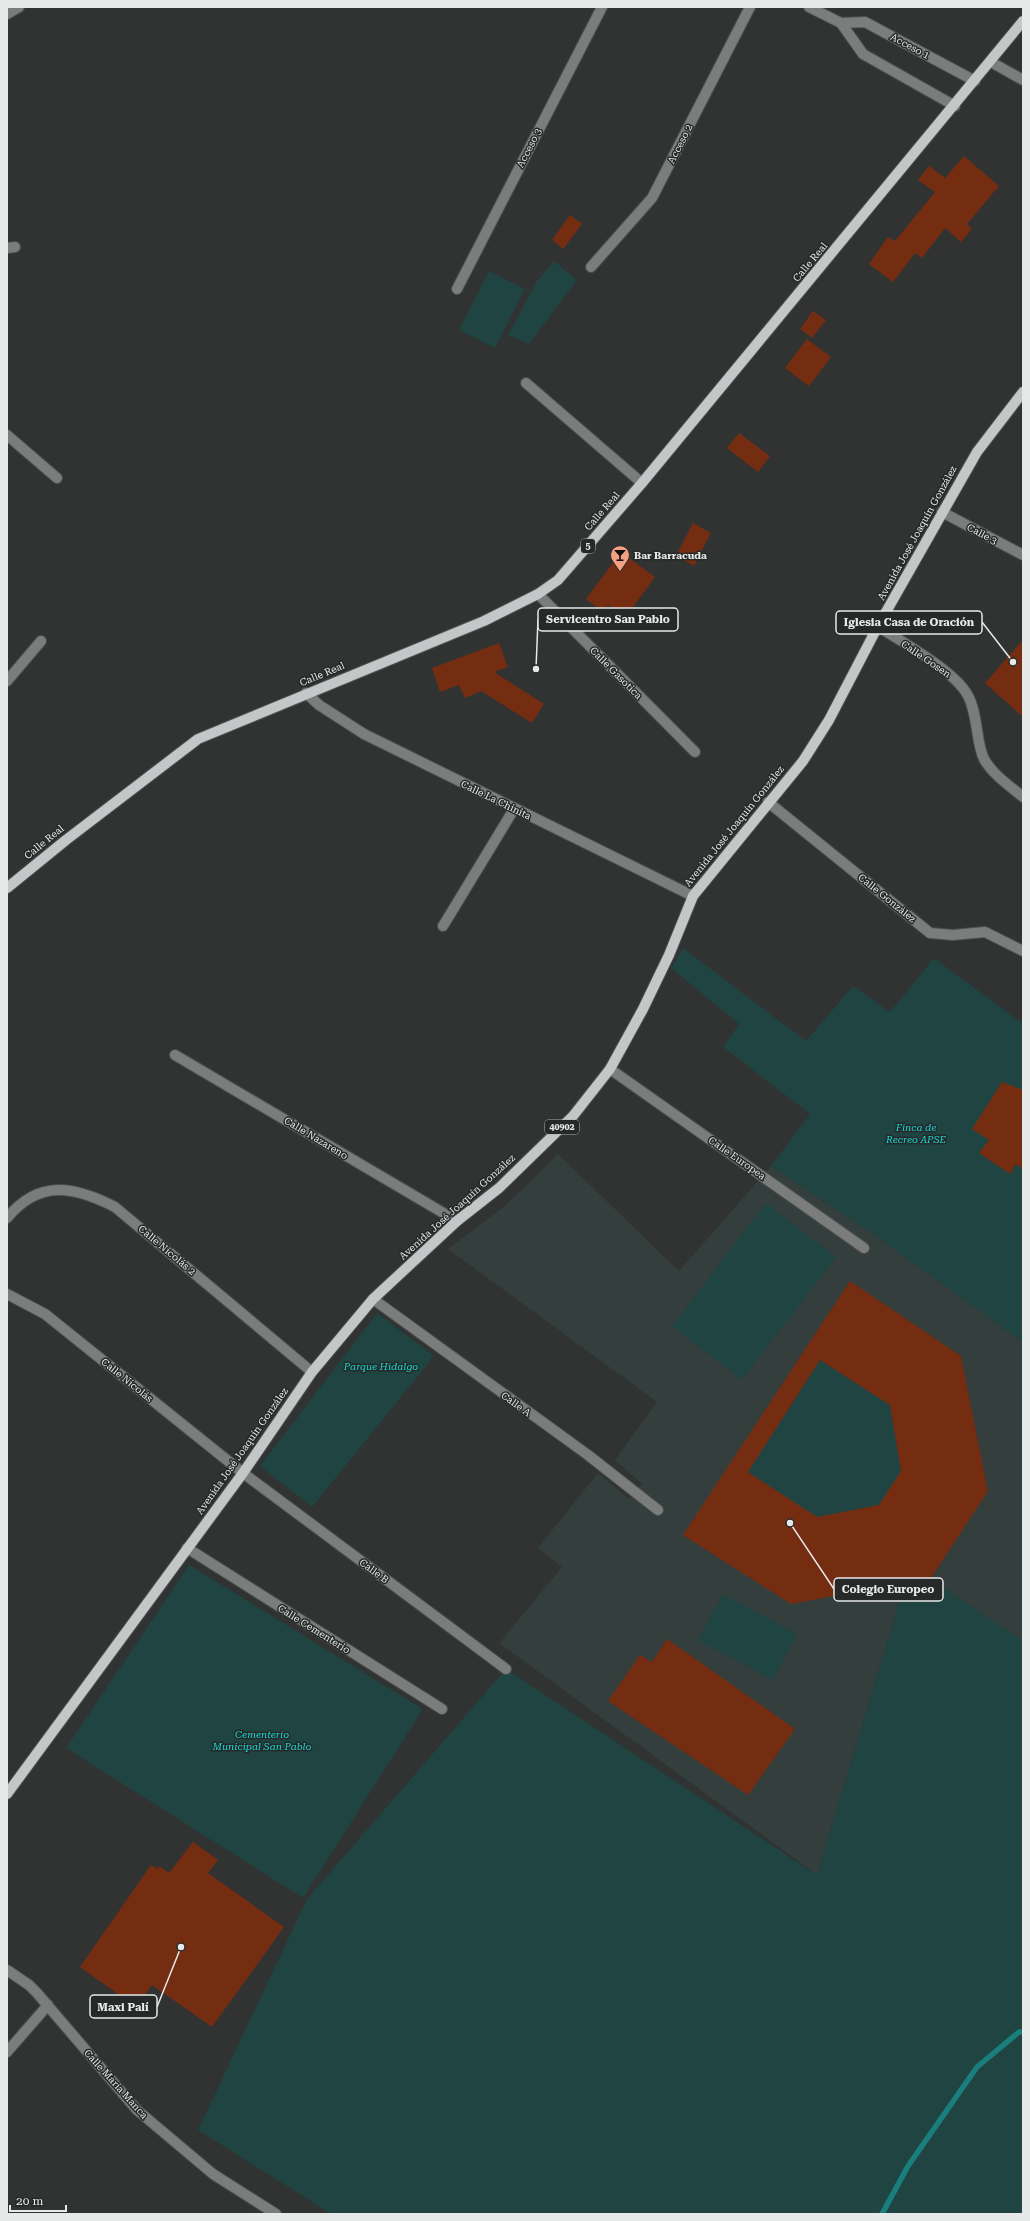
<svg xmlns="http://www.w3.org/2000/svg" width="1030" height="2221" viewBox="0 0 1030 2221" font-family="'Roboto Serif',serif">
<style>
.built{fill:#333e3d}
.green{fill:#1f4442}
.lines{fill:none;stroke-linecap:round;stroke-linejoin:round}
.stream{stroke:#1a7e7c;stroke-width:5.5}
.building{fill:#752d12;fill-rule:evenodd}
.minor-casing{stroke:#4d504f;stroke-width:12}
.major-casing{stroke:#4d504f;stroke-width:12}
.minor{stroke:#7b7d7d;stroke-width:10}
.major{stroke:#c4c7c7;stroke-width:10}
.labels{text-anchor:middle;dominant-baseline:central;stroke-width:3;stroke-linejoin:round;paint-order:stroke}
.shield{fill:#262928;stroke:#adafaf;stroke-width:1}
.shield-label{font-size:9px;font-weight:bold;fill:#e7e9e9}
.street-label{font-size:10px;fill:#e7e9e9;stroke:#262928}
.poi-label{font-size:10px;font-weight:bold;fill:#e7e9e9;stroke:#262928;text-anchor:start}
.park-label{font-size:10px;font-style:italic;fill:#13ddd9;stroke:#262928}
.leader{fill:none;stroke:#e7e9e9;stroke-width:1.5}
.callout-dot{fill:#e7e9e9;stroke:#262928;stroke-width:1.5}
.callout{fill:#262928;stroke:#e7e9e9;stroke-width:1.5}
.callout-label{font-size:11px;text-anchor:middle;font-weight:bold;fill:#e7e9e9}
</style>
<rect width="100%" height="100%" fill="#303332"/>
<path class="built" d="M558 1154 679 1271 771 1166 876 1236 1023 1342V1644L904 1587 817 1875 499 1643 562 1567 538 1548 598 1473 629 1499 642 1484 615 1460 657 1402 448 1249 505 1206Z"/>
<path class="green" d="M554 261 577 280 529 344 508 335 537 281Z
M489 271 525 289 495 348 459 330Z
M683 948 806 1041 853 986 890 1012 934 958 1023 1024V1342L876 1236 771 1166 810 1114 723 1047 739 1024 671 968Z
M766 1203 836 1257 742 1380 672 1326Z
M377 1313 434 1356 312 1507 260 1466Z
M820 1360 890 1405 901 1471 879 1505 817 1517 748 1472Z
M189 1565 423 1709 303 1898 66 1748Z
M932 1580 1023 1641V2214H331L198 2130 307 1899 506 1669 817 1875 904 1587Z
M723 1594 797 1634 773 1680 698 1640Z"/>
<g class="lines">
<path class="stream" d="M882 2214 908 2166 977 2067 1019 2032H1023"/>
</g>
<path class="building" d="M964 156 999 186 967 224 972 229 961 242 945 228 922 258 915 253 893 282 869 264 888 237 895 241 935 192 918 180 929 166 945 178Z
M570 215 582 224 563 249 552 240Z
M813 311 826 320 812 338 800 329Z
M807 339 831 357 809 386 785 368Z
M739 433 770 456 758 472 727 448Z
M693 523 711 533 694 566 676 556Z
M621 552 655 577 625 618 608 605 603 612 586 599Z
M1023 640V717L985 683Z
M499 643 508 667 494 672 544 704 532 723 481 691 465 698 459 685 440 692 432 668Z
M1002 1082 1023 1090V1169L1016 1164 1010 1174 979 1153 989 1140 972 1129Z
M850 1281 961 1356 988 1491 931 1578 791 1604 683 1535ZM820 1360 890 1405 901 1471 879 1505 817 1517 748 1472Z
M667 1639 795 1729 748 1795 608 1701 640 1655 652 1662Z
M193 1842 218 1860 208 1873 284 1927 212 2027 152 1985 136 2007 80 1967 151 1865 158 1869 159 1866 169 1873Z"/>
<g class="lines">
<g class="minor-casing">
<path id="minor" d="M809 7 841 23 863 54 955 106
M7 14 19 7
M841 23 865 22 975 81
M991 62 1023 80
M7 248 15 247
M591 267 652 198 750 7
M457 289 602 7
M526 383 642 483
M7 435 57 478
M942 512 1023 555
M538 594 695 752
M878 626C903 643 953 670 967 694 978 712 976 744 984 759 993 775 1010 786 1023 797
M7 681 41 641
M306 693 319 705 364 734 693 896
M768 802 930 933 953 935 985 932 1023 951
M443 926 514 809
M175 1055 457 1221
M610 1069 864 1248
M7 1218C39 1179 74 1186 115 1207L312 1372
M7 1294 45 1314 243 1473 506 1669
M373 1299 588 1455 658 1510
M187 1548 442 1709
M7 1970 29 1985 37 1993 137 2110 213 2174 276 2214
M7 2052 48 2005"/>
</g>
<g class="major-casing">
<path id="major" d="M7 888 66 840 198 739 484 621 538 594 558 580 642 483 1023 21
M7 1794 243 1473 312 1372 373 1299 457 1221 499 1188 573 1116 610 1069 643 1009 669 955 693 896 803 761 829 720 878 626 977 452 1023 392"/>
</g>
<use href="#minor" class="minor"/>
<use href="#major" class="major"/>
</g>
<defs>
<g id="bar-pin" transform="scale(1)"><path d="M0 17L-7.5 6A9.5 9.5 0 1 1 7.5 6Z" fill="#f39f82" stroke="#262928"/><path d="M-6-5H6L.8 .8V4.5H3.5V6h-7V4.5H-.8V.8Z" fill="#111"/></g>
</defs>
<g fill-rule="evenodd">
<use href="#bar-pin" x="620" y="555"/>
</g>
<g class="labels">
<g class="shield">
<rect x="581" y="539" width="14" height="14" rx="3"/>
<rect x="545" y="1120" width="34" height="14" rx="3"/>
</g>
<g class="shield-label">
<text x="588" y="546">5</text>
<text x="562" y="1127">40902</text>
</g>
<g class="street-label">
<text transform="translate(910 46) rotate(28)">Acceso 1</text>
<text transform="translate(680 144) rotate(-63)">Acceso 2</text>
<text transform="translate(529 148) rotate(-63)">Acceso 3</text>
<text transform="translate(810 262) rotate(-50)">Calle Real</text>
<text transform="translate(602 511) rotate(-49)">Calle Real</text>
<text transform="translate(917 533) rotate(-61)">Avenida José Joaquín González</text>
<text transform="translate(982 534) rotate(28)">Calle 3</text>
<text transform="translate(926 659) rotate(34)">Calle Gosen</text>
<text transform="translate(616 673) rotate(45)">Calle Gasotica</text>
<text transform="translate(322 674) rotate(-23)">Calle Real</text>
<text transform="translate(496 800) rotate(26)">Calle La Chinita</text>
<text transform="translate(734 826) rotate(-51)">Avenida José Joaquín González</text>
<text transform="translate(44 842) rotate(-39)">Calle Real</text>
<text transform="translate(887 898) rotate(39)">Calle González</text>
<text transform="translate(316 1138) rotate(31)">Calle Nazareno</text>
<text transform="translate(737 1158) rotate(35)">Calle Europea</text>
<text transform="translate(457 1207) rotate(-42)">Avenida José Joaquín González</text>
<text transform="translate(167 1250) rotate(40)">Calle Nicolás 2</text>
<text transform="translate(127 1380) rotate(39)">Calle Nicolás</text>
<text transform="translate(516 1404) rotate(36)">Calle A</text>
<text transform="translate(242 1451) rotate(-55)">Avenida José Joaquín González</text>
<text transform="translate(374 1571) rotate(37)">Calle B</text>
<text transform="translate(314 1629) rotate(32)">Calle Cementerio</text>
<text transform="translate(116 2084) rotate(48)">Calle María Manca</text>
</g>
<g class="poi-label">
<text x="634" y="555">Bar Barracuda</text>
</g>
<g class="park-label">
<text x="916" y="1127">Finca de<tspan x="916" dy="12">Recreo APSE</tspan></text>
<text x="381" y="1366">Parque Hidalgo</text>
<text x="262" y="1734">Cementerio<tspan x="262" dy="12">Municipal San Pablo</tspan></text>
</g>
</g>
<path class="leader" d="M536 669L538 619M1013 662L982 622M790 1523L834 1589M181 1947L157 2007"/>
<g class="callout-dot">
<circle cx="536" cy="669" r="4"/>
<circle cx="1013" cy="662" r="4"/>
<circle cx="790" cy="1523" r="4"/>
<circle cx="181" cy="1947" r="4"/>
</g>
<g class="callout">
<rect x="538" y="608" width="140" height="23" rx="4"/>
<rect x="836" y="611" width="146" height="23" rx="4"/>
<rect x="834" y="1578" width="109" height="23" rx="4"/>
<rect x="90" y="1995" width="67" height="23" rx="4"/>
</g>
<g class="callout-label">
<text x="608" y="623">Servicentro San Pablo</text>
<text x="909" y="626">Iglesia Casa de Oración</text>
<text x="888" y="1593">Colegio Europeo</text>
<text x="123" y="2011">Maxi Palí</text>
</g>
<rect width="1030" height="2221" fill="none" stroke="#e7e9e9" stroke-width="16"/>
<path d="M10 2205v6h56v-6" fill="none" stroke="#e7e9e9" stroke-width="2"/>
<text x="16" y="2205" font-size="12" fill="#e7e9e9" stroke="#262928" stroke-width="3" paint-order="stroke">20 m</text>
</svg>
